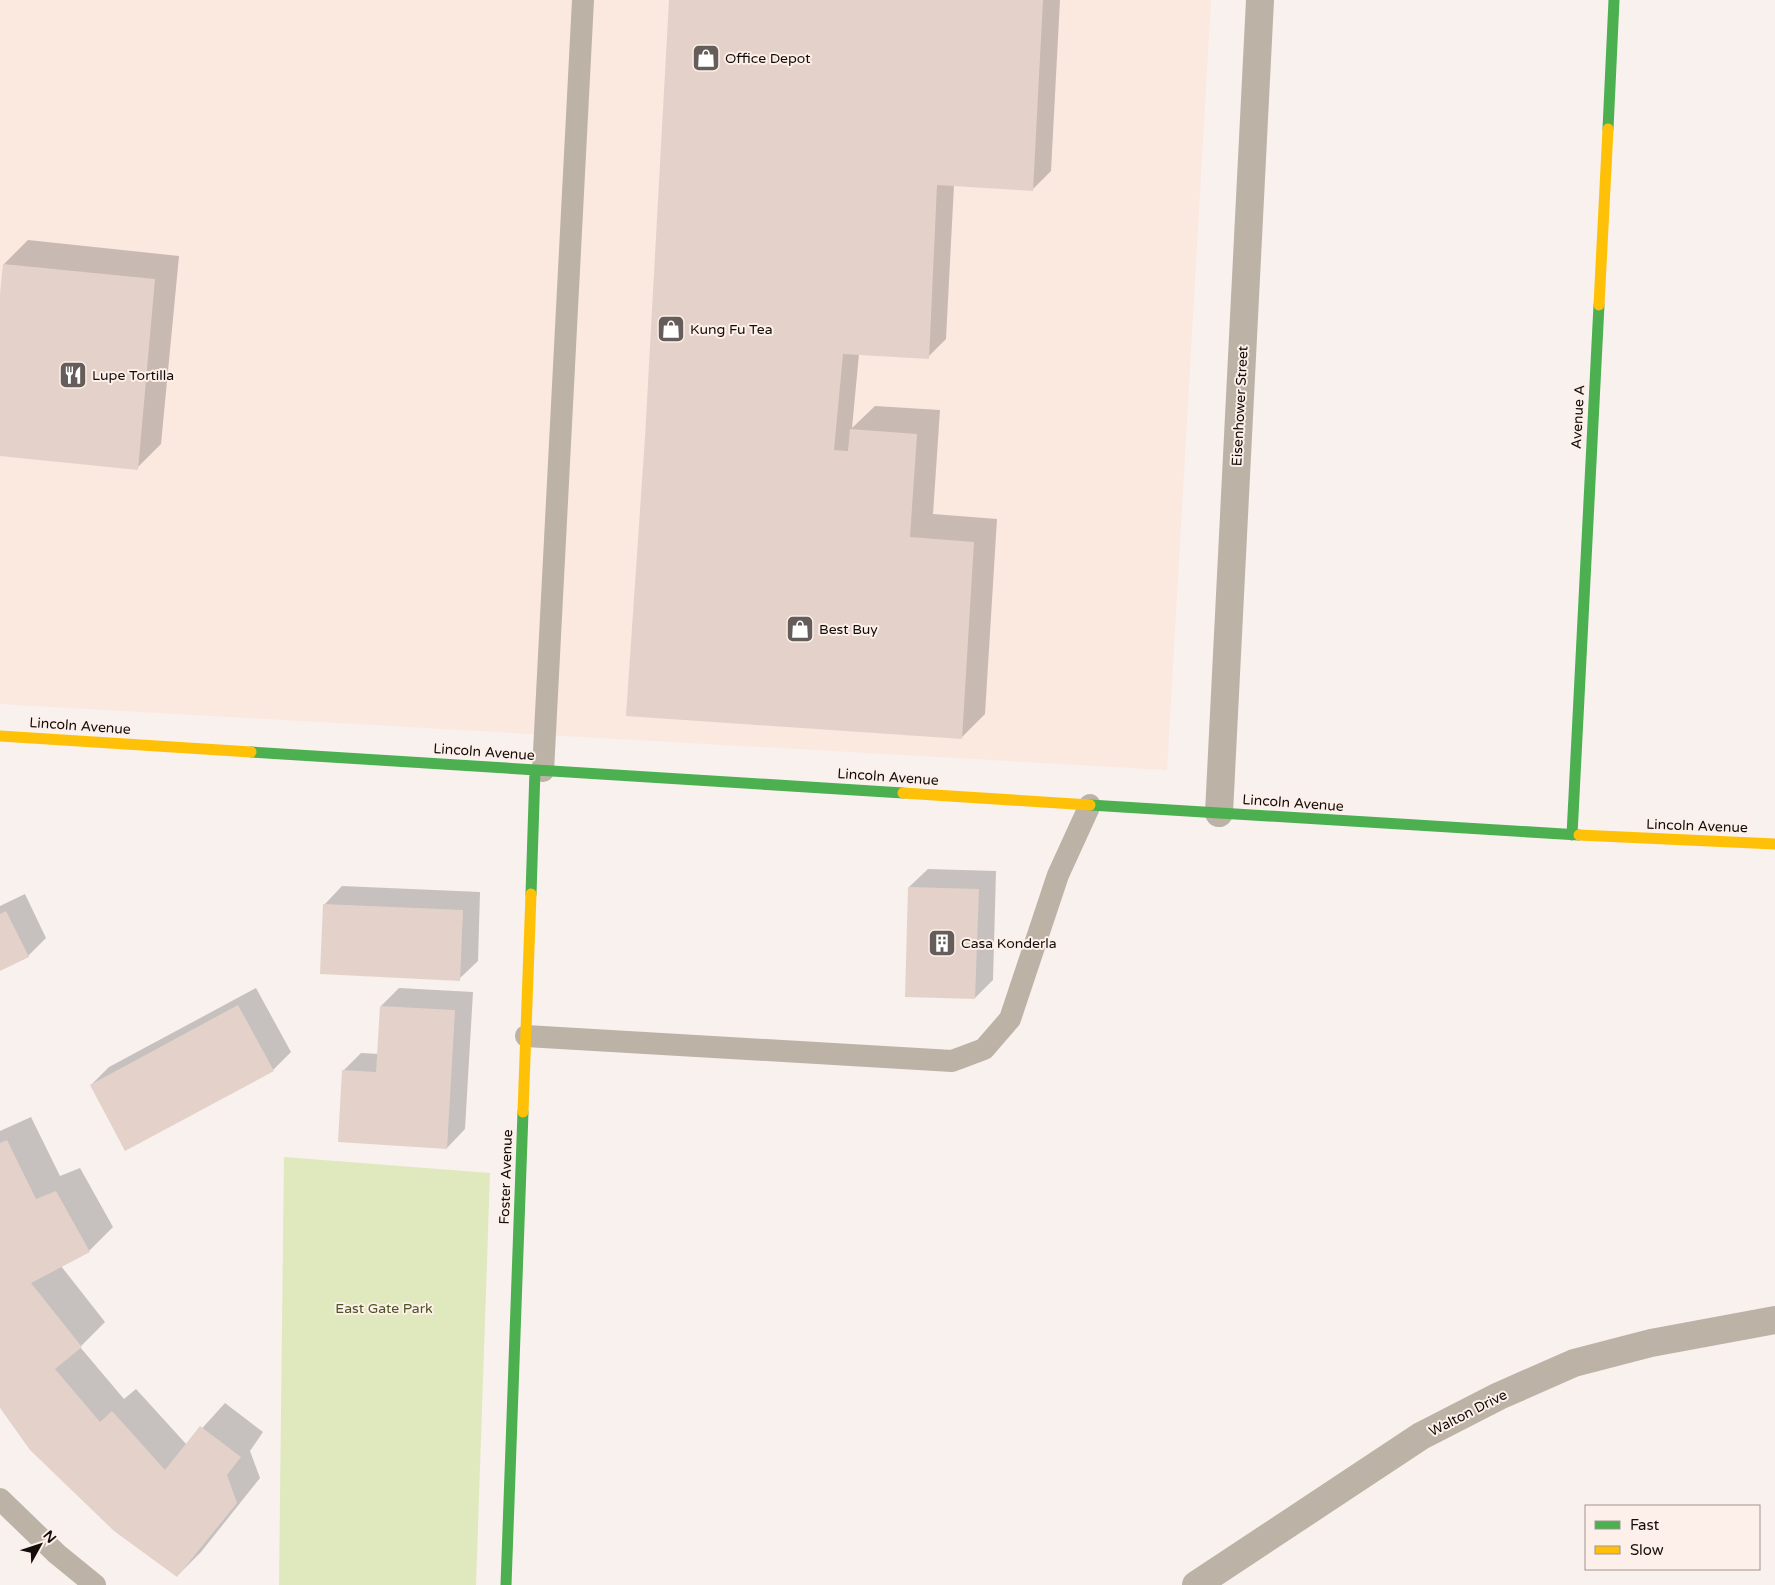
<svg xmlns="http://www.w3.org/2000/svg" width="1775" height="1585" viewBox="0 0 1775 1585" font-family="'Varela Round',sans-serif">
<style>
.built{fill:#fbe8df}
.green{fill:#e0e8be}
.shadow{fill:#0003}
.building{fill:#e4d2ca}
.lines{fill:none;stroke-linecap:round;stroke-linejoin:round}
.lane{stroke:#bcb2a6;stroke-width:22}
.street{stroke:#bcb2a6;stroke-width:28}
.fast{stroke:#4caf50;stroke-width:11}
.slow{stroke:#ffc107;stroke-width:11}
.labels{text-anchor:middle;dominant-baseline:central;stroke-width:4;stroke-linejoin:round;paint-order:stroke}
.poi-label{font-size:14px;fill:#140d09;stroke:#fdefe9;text-anchor:start}
.street-label{font-size:14px;fill:#140d09;stroke:#fdefe9}
.park-label{font-size:14px;fill:#4a5620;stroke:#fdefe9}
</style>
<rect width="100%" height="100%" fill="#f8f1ee"/>
<path class="built" d="M0 0H1211L1167 770 0 704Z"/>
<path class="green" d="M284 1157 490 1173 476 1585H279Z"/>
<path class="shadow" d="M670 0H1060L1051 171 1033 189 954 185 946 339 928 357 859 354 852 428 875 406 940 410 933 514 997 519 985 714 961 738 646 437Z
M28 240 179 256 161 444 137 468 0 455V307L4 264Z
M928 869 996 871 993 980 975 998 909 887Z
M342 886 480 892 478 961 459 979 324 905Z
M25 894 46 938 28 956 0 970V906Z
M256 988 291 1052 273 1070 91 1085 109 1067Z
M399 988 473 992 465 1129 447 1148 343 1071 361 1053 379 1054 381 1006Z
M31 1117 60 1176 80 1168 113 1227 89 1251 61 1266 105 1322 80 1347 124 1399 136 1389 187 1445 225 1403 263 1432 250 1451 260 1478 201 1552 177 1576 0 1406V1131Z"/>
<path class="building" d="M669 0H1043L1033 191 937 185 929 359 843 354 834 450 848 451 850 429 917 434 910 537 974 542 962 739 626 716 645 437Z
M3 264 155 279 138 470 0 456V294Z
M908 887 979 889 975 999 905 997Z
M323 904 463 910 460 981 320 974Z
M6 911 29 957 0 971V914Z
M238 1005 274 1071 125 1151 90 1085Z
M380 1006 455 1010 447 1149 338 1142 342 1070 376 1072Z
M7 1140 36 1199 56 1191 90 1252 31 1283 82 1347 55 1369 100 1422 112 1411 165 1470 200 1426 241 1457 227 1475 237 1503 177 1577 114 1531 30 1450 0 1408V1143Z"/>
<g class="lines">
<path class="lane" d="M543 771 583 0
M526 1036 952 1061 984 1049 1010 1019 1058 875 1090 805
M0 1499 57 1554 95 1585"/>
<path class="street" d="M1219 813 1260 0
M1196 1585 1421 1436 1499 1396 1574 1363 1651 1343 1775 1320"/>
<path class="fast" d="M1608 129 1614 0
M251 752 903 793
M1090 805 1579 835
M1572 835 1599 305
M531 894 535 770
M506 1585 523 1112"/>
<path class="slow" d="M1599 305 1608 129
M0 736 251 752
M903 793 1090 805
M1579 835 1775 844
M523 1112 531 894"/>
</g>
<defs>
<g id="shop-square" transform="scale(1.4375)"><rect x="-9" y="-9" width="18" height="18" rx="4" fill="#645d59" stroke="#fdefe9"/><path d="M-5-2.5h2.3a2.7 3.5 0 0 1 5.4 0H5L5.5 6h-11ZM-1.5-2.5h3a1.5 2.3 0 0 0-3 0Z" fill="#fff"/></g>
<g id="restaurant-square" transform="scale(1.4375)"><rect x="-9" y="-9" width="18" height="18" rx="4" fill="#645d59" stroke="#fdefe9"/><path d="M-5-6h1v4h1v-4h1v4h1v-4h1v5L-1.5 .5V6h-2V.5L-5-1ZM5-6V6H3V1.5H1.5Q1.5-4 5-6Z" fill="#fff"/></g>
<g id="building-square" transform="scale(1.4375)"><rect x="-9" y="-9" width="18" height="18" rx="4" fill="#645d59" stroke="#fdefe9"/><path d="M-4-6H4V6H1V3H-1V6H-4ZM-2.5-4.3h1.7v1.8h-1.7ZM.8-4.3h1.7v1.8H.8ZM-2.5-1h1.7V.8h-1.7ZM.8-1h1.7V.8H.8Z" fill="#fff"/></g>
</defs>
<g fill-rule="evenodd">
<use href="#shop-square" x="706" y="58"/>
<use href="#shop-square" x="671" y="329"/>
<use href="#restaurant-square" x="73" y="375"/>
<use href="#shop-square" x="800" y="629"/>
<use href="#building-square" x="942" y="943"/>
</g>
<g class="labels">
<g class="poi-label">
<text x="725" y="58">Office Depot</text>
<text x="690" y="329">Kung Fu Tea</text>
<text x="92" y="375">Lupe Tortilla</text>
<text x="819" y="629">Best Buy</text>
<text x="961" y="943">Casa Konderla</text>
</g>
<g class="street-label">
<text transform="translate(1240 406) rotate(-87)">Eisenhower Street</text>
<text transform="translate(1578 417) rotate(-87)">Avenue A</text>
<text transform="translate(80 726) rotate(4)">Lincoln Avenue</text>
<text transform="translate(484 752) rotate(4)">Lincoln Avenue</text>
<text transform="translate(888 777) rotate(4)">Lincoln Avenue</text>
<text transform="translate(1293 803) rotate(4)">Lincoln Avenue</text>
<text transform="translate(1697 826) rotate(2)">Lincoln Avenue</text>
<text transform="translate(506 1177) rotate(-88)">Foster Avenue</text>
<text transform="translate(1468 1413) rotate(-27)">Walton Drive</text>
</g>
<g class="park-label">
<text x="384" y="1308">East Gate Park</text>
</g>
</g>
<rect x="1585" y="1505" width="175" height="65" fill="#fdefe9" stroke="#a0958f"/>
<rect x="1595" y="1521" width="25" height="8" fill="#4caf50" stroke="#a0958f"/>
<text x="1630" y="1530" font-size="15" fill="#140d09">Fast</text>
<rect x="1595" y="1546" width="25" height="8" fill="#ffc107" stroke="#a0958f"/>
<text x="1630" y="1555" font-size="15" fill="#140d09">Slow</text>
<g transform="translate(40 1545) rotate(50)" stroke="#fdefe9" stroke-width="4" paint-order="stroke">
<path d="M0-4L9 19L0 12L-9 19Z" fill="#140d09"/>
<text y="-8" font-size="14" font-weight="bold" text-anchor="middle" fill="#140d09">N</text>
</g>
</svg>
